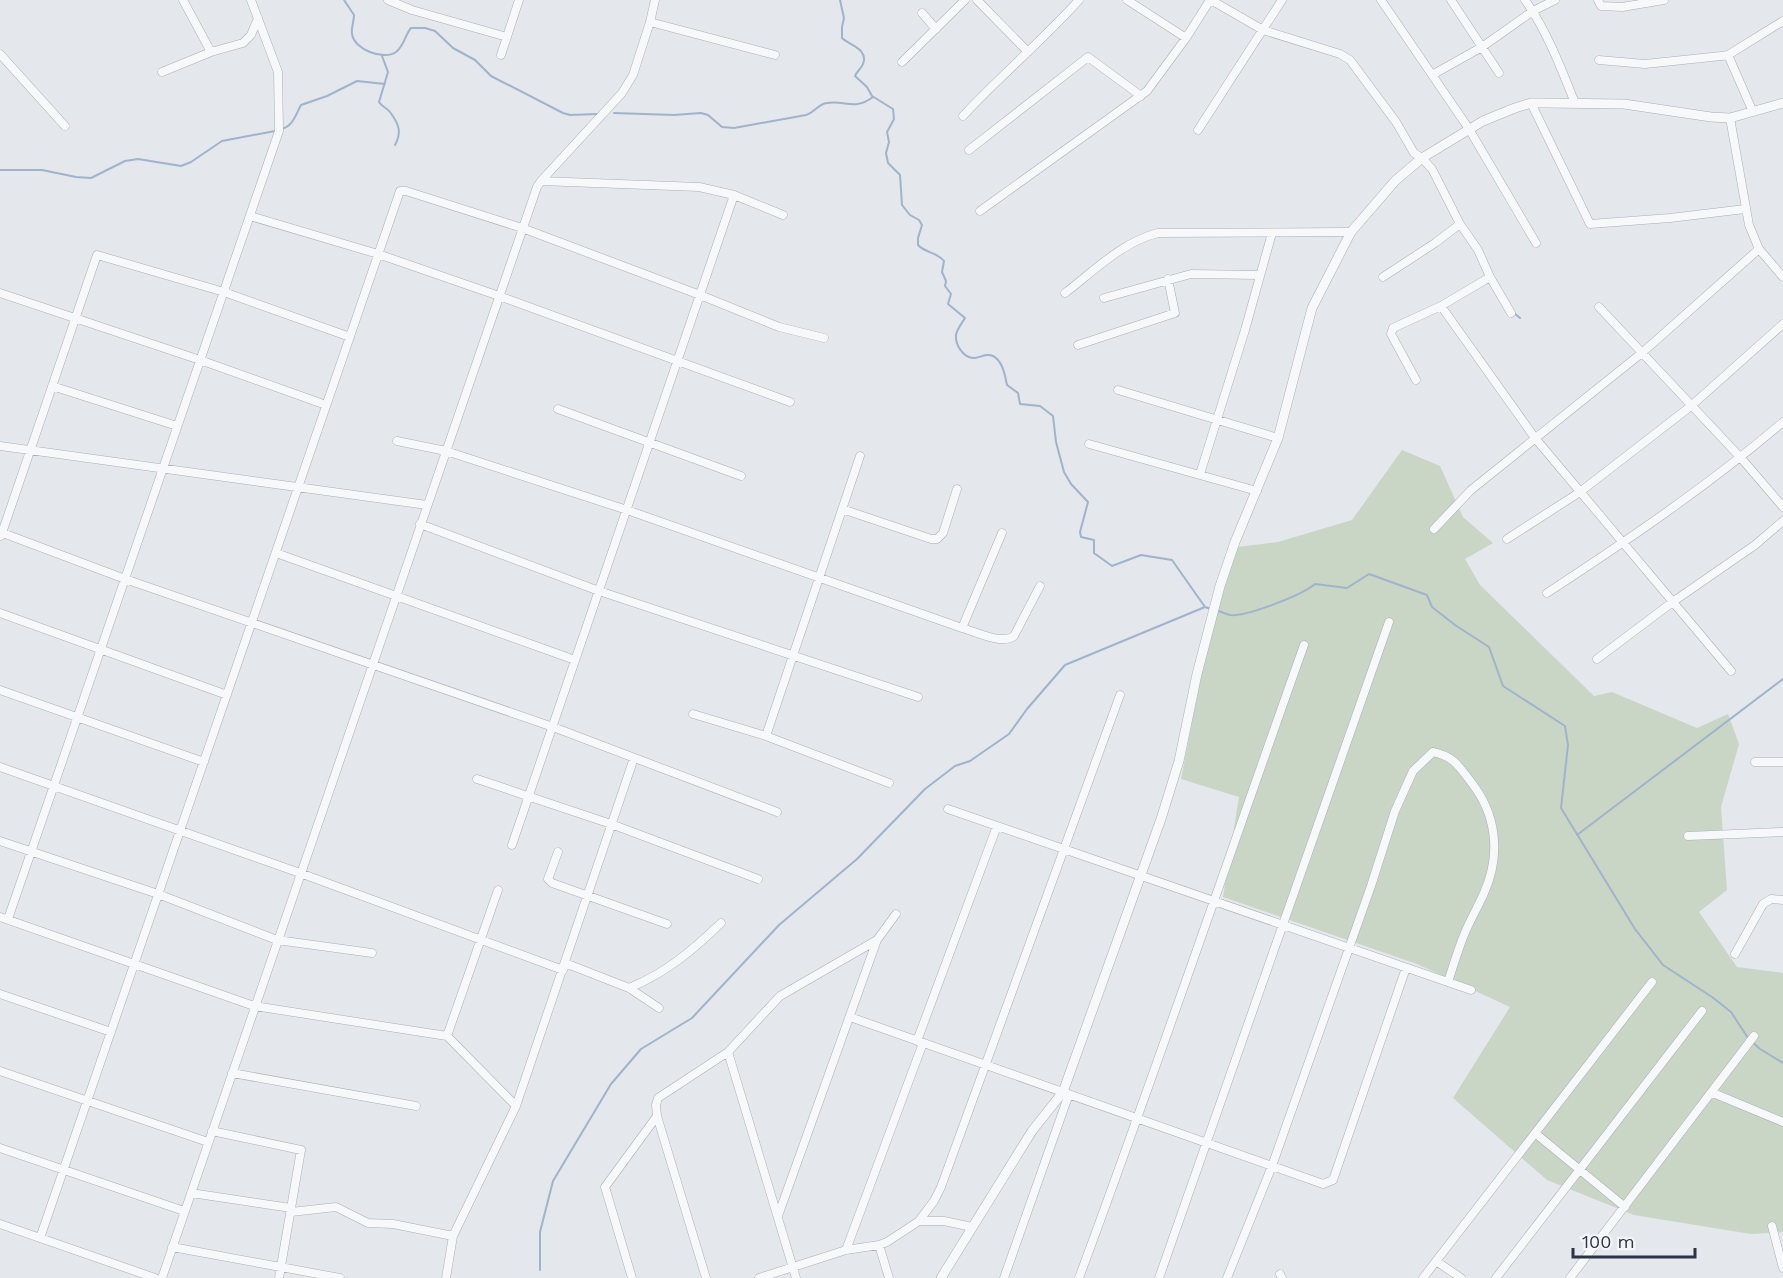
<svg xmlns="http://www.w3.org/2000/svg" width="1783" height="1278" viewBox="0 0 1783 1278" font-family="'Work Sans',sans-serif">
<style>
.green{fill:#c9d6c5}
.lines{fill:none;stroke-linecap:round;stroke-linejoin:round}
.stream{stroke:#9fb4cc;stroke-width:2}
.minor-casing{stroke:#a9aeb7;stroke-width:9}
.tertiary-casing{stroke:#a9aeb7;stroke-width:10}
.minor{stroke:#f7f8fa;stroke-width:8}
.tertiary{stroke:#f7f8fa;stroke-width:9}
</style>
<rect width="100%" height="100%" fill="#e4e7ec"/>
<path class="green" d="M1402 450 1440 466 1463 517 1493 543 1465 559 1480 585 1594 696 1612 692 1697 728 1728 714 1739 744 1721 807 1727 890 1699 912 1737 967 1783 973V1232L1751 1234 1634 1215 1547 1180 1453 1098 1510 1007 1417 964 1223 897 1239 797 1181 779 1207 646 1237 547 1278 542 1352 520Z"/>
<g class="lines">
<path class="stream" d="M344 0 354 15C354 21 351 28 352 34 354 49 383 61 396 52 404 46 405 35 411 28H425L435 31 453 48 475 60 491 76 563 113 570 115 597 114
M840 0 844 18 842 27V38C849 45 869 49 863 64 861 69 857 71 855 76L867 87 872 96 893 109 894 119 887 132 889 142 886 153 888 163 900 175 902 205 910 215 919 220 922 225 918 238V245C925 253 937 252 944 261L942 272 946 281 945 286 951 294 948 304 965 318C962 323 957 329 956 335 955 345 964 359 975 358 982 357 986 353 993 356 1003 361 1005 376 1007 385L1018 393 1020 404 1040 406 1053 416 1056 442 1064 472 1071 484 1088 502 1080 532 1081 537 1094 540V553L1112 566 1141 555 1172 560 1205 607 1211 609
M382 56 388 72 379 102C382 107 386 107 390 112 399 124 402 132 395 145
M614 113 674 115 701 113 708 115 722 127 734 128 806 115C815 112 818 104 827 103 846 100 854 111 873 97
M281 129C293 127 296 114 301 105L327 96 357 81 385 84
M0 170H42L76 177 91 178 125 161 138 159 181 166 191 162 222 141 275 131
M1514 313 1520 318
M1216 610C1221 612 1226 614 1230 615 1246 617 1302 595 1315 584L1347 588 1369 574 1427 595 1432 607 1455 625 1489 647 1503 686 1565 726 1568 745 1561 808 1635 929 1663 965 1712 997 1731 1012 1748 1038 1760 1049 1783 1063
M1577 835 1783 679
M540 1270V1232L553 1181 611 1084 641 1049 692 1018 779 925 857 859 925 789 955 766 970 761 1009 734 1027 709 1065 665 1205 607"/>
<g class="minor-casing">
<path id="minor" d="M183 0 211 52
M388 0 412 10 507 37
M977 0 1028 52
M1127 0 1186 38
M1211 0 1263 30 1340 54 1350 60 1396 122 1414 153 1422 158 1432 169 1460 224 1478 250 1490 277 1511 313
M1381 0 1469 129 1536 243
M1451 0 1499 73
M1525 0C1547 31 1561 68 1575 103
M1598 0 1601 6 1622 7 1664 0
M922 13 936 29
M650 22 775 55
M0 54 65 126
M501 55 519 0
M1728 55 1753 112
M1599 60 1645 64 1721 56 1728 55 1783 21
M902 62 965 0
M162 72 211 52 243 43 251 35 258 18
M1432 75 1482 47 1533 11 1555 0
M1531 103 1590 224 1670 218 1745 209
M963 116C1000 76 1042 41 1079 0
M1730 118 1749 225 1759 249 1783 277
M1198 130 1282 0
M969 150 1088 57 1141 96
M541 181 622 93 633 75 650 22 655 0
M980 211 1147 91 1186 38 1210 0
M250 216 378 254 499 296 790 402
M1383 277 1435 243 1460 224
M0 293 200 360 326 405
M1065 293C1094 271 1122 242 1158 233L1351 232
M1104 298 1191 274 1259 275
M1441 306 1535 438 1731 671
M1599 307 1741 458 1783 507
M1078 345 1175 313 1168 279
M1416 380 1391 334 1393 328 1441 306 1490 277
M52 386 177 426
M1118 390 1278 438
M558 409 741 476
M397 441 446 451 627 510 962 628 1002 533
M1089 444 1257 491
M0 446 427 505
M1200 474 1245 330 1272 233
M842 509 931 539H937L943 533 957 489
M420 524 599 591 918 697
M1434 529 1471 490 1643 352 1759 249
M0 532 125 579 553 727 777 812
M1 536 97 255 224 292 350 337
M1507 539 1580 492 1691 406 1783 324
M276 553 575 660
M1547 593C1628 540 1709 485 1783 422
M0 613 227 695
M962 628C976 632 1002 645 1014 636L1040 586
M1597 659 1674 601 1755 545 1783 521
M0 690 204 762
M693 714 766 736 889 783
M766 736 860 456
M1755 762H1783
M0 767 300 873 563 970
M477 779 611 824 758 879
M948 809 1471 990
M1688 836 1783 832
M0 841 158 894 277 940 372 953
M512 845 734 195
M558 852 548 879 552 883 667 924
M0 917 254 1006 447 1036 516 1106
M8 919 279 131 278 72 251 0
M1735 954 1763 904 1771 899 1783 900
M565 963 629 988 659 1008
M629 988C666 973 693 950 721 923
M0 994 111 1032
M850 1017 1323 1184 1333 1180 1406 968
M447 1036 498 890
M917 1041 997 826
M728 1052 796 1278
M0 1071 208 1142
M232 1073 416 1106
M1713 1093 1783 1122
M212 1131 301 1150 279 1278
M1535 1133 1625 1207
M0 1148 184 1211
M191 1193 291 1208
M291 1212 336 1207 368 1223 393 1224 453 1236
M778 1216 877 940 896 914
M919 1221 934 1201 941 1187 1120 695
M0 1224 155 1278
M1772 1226 1783 1268
M40 1238 400 191H406L522 228 700 295 779 327 824 338
M879 1245 889 1278
M172 1247 340 1278
M846 1250 923 1043
M1436 1261 1461 1278
M1280 1274 1282 1278
M162 1278 537 187 541 181 699 187 734 195 783 215
M446 1278 453 1236 516 1106 634 758
M632 1278 605 1187 657 1116
M706 1278 657 1116 656 1105 658 1098 728 1052 780 996 877 940
M759 1278 846 1250 879 1245 887 1242 919 1221H944L972 1227
M1004 1278 1069 1094
M1079 1278C1157 1068 1229 856 1304 645
M1159 1278 1389 622
M1227 1278 1272 1166 1371 886 1395 811 1413 771 1433 752C1453 756 1459 766 1471 782 1497 815 1501 855 1484 893 1478 907 1470 920 1464 935 1458 950 1453 966 1448 982
M1423 1278 1652 982
M1496 1278 1702 1011
M1570 1278 1754 1036"/>
</g>
<g class="tertiary-casing">
<path id="tertiary" d="M941 1278 1032 1131 1063 1092 1161 819 1179 761 1197 674 1220 586 1235 542 1278 438 1312 308 1351 232 1395 181 1422 158 1483 121 1515 108 1531 103H1545L1624 104 1711 117 1730 118 1783 103"/>
</g>
<use href="#minor" class="minor"/>
<use href="#tertiary" class="tertiary"/>
</g>
<path d="M1573 1248v9h122v-9" fill="none" stroke="#2b3445" stroke-width="3"/>
<text x="1582" y="1248" font-size="18" fill="#2b3445" stroke="#f4f6f9" stroke-width="4.5" paint-order="stroke">100 m</text>
</svg>
